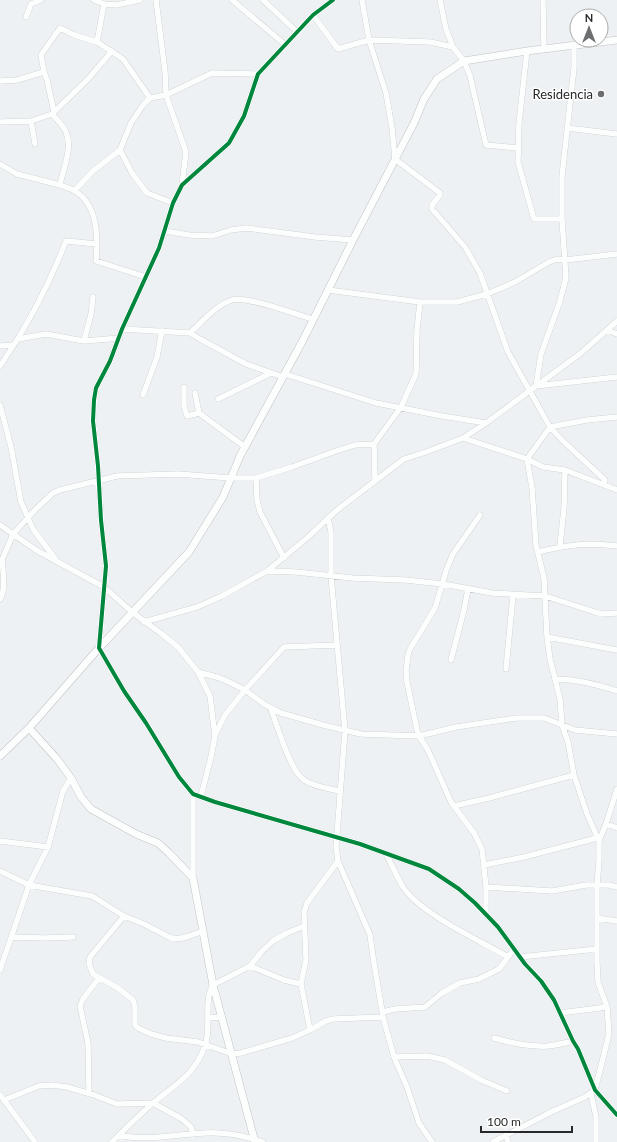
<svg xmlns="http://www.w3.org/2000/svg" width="617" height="1142" viewBox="0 0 617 1142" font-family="Lato,sans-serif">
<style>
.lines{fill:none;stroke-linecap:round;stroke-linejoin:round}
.minor-casing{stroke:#c0c2c4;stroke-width:6}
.tertiary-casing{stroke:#c0c2c4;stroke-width:8}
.minor{stroke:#fcfdfd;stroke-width:5.5}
.tertiary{stroke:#fcfdfd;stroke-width:7}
.cycleway-casing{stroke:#fff;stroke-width:6}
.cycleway{stroke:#00873e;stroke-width:4}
.poi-dot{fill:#6c6e70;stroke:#fff;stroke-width:1.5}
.labels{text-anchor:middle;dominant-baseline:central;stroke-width:3;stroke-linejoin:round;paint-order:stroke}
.poi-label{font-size:13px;fill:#262829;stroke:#fff;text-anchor:end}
</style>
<rect width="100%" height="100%" fill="#eef1f3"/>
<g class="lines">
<g class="minor-casing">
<path id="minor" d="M94 0 104 4 116 5 140 0
M156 0 165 71 166 95 186 152 182 185
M232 0 282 42
M263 0 294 29
M333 0 313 15 258 74 244 116 229 143 182 185 173 203 159 248 122 329 110 361 96 388 94 400 93 421 98 466 101 520 106 566 99 648 124 691 146 723 179 777 193 794 215 802 360 844 429 869 459 889 475 903 498 927 525 964 541 981 554 1000 573 1041 578 1049 595 1090 617 1115
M362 0 369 40 386 93 392 128 395 159 440 193V195L432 205V209L465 247 480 273 508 352 550 427 562 440 605 480 604 485
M440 0 446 29 453 47 464 61 470 76 486 145 517 148
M543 0 544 49
M313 15 338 49 369 40 430 42 453 47
M26 17 31 4 41 0
M97 42 104 4
M574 45V68L562 176V219L566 278 559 304 541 354 536 386 617 377
M527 51 519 123 518 162 534 219H562
M0 81 17 80 44 72
M54 112 47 80 44 72 41 55 60 28 74 35 97 42 123 59 150 98
M52 114C56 119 63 125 66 132 73 148 63 169 60 185 65 187 71 188 75 191 98 205 98 237 96 261L146 277
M31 121 35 144
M0 122 31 121 52 114 88 79 112 51
M567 128 617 134
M0 164 17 174 60 185
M75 190 93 171 120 150
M173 203 147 193 132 173 120 150 131 123 143 105 150 98 166 95 212 73 258 74
M165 231 189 235 212 236 231 230 246 228 315 237 353 240
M328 290 420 302H457L487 294 515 282 549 262 557 259 565 260 617 254
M122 329 190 333 200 339 246 364 283 377
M607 330 617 334
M190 333C202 322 216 305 232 300 245 295 297 315 313 319
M18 339 46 334 84 341 120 338
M84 341 91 314 93 297
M0 346 14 345
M0 366C27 327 49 285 66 241L97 244
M285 374 376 403 442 416 486 423
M184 387V406L187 416 199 413
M195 393 199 413 245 447
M143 395 157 357 162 331
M218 399 271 373
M0 405 11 447 21 502 33 529 56 560
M463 438 527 459 543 467 565 470 617 490
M256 478 257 500 260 512 284 558
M375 481 374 444 401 407 416 374 417 330 420 302
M480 515 453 554 447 568 435 608 410 649 408 655 406 671 407 682 417 730 419 736 428 750 451 802 474 833 482 849 486 887V914
M328 518 331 532V576L345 731 336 847 338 861 370 935 373 957 383 1017 394 1057 407 1087 419 1123 432 1142
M0 525 36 550 104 587 132 612 162 634 178 647 198 672 210 696 215 736 211 757 201 796
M560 546 564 508 565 470
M538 552C567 545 587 542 617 546
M0 561 2 560 13 534 36 509 53 493 60 490 117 476 178 474 231 478H256L292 467 336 451 355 445 374 444
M267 571 296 572 352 578 405 580 443 584 492 593 545 596 592 611 602 614 617 613
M0 599C6 592 3 570 2 560
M144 622 197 607 222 596 267 571 307 538 337 510 404 459 426 452 463 438 486 423 581 353 617 321
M547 637 617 650
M451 660 464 610 468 589
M506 669 513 595
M198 672 220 678 231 683 245 690 264 704 281 713 323 725 361 734 419 736 456 727 517 718H544L575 730 617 734
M555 679C577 679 596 684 617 691
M270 707C277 724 290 771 304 780 314 787 328 788 339 791
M215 735 225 715 245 690 284 647 337 645
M193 794V878
M454 806 489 798 574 775
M606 824 617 828
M0 841 48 847
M599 841 606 824 617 789
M386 854C392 865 397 877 403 887 421 914 479 940 508 957
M484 865 524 857 597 838
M0 871 29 885 92 896 124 916 144 924 171 938C181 941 194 934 203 931
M486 887 552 891 586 885H609L617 887
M124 916 90 957 89 964 93 974 118 988 133 1000 135 1007V1025L138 1028 151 1034 166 1038 198 1042 232 1054 241 1053 292 1038 310 1030 326 1021 333 1019 383 1017
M597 918 617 921
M12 937 44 938 73 937
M520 957 597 949
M250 966 284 980 301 984
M0 970 29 885 48 847 63 791 71 778
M383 1012 395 1009 425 1007 442 993 460 983 479 979 499 969 514 949
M560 1013 607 1007
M208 1018 222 1017
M310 1030 301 984 306 960 304 912 307 903 338 861
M494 1038C511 1043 529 1047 548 1046 556 1045 565 1043 573 1041
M394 1057 427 1056 445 1060 481 1080 507 1091
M89 1093 88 1043 80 1006 83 999 99 978
M591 1094 596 1117V1142
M0 1095 35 1142
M4 1100 39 1086 52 1085 67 1087 94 1095 117 1104 153 1103 182 1119 191 1127 193 1134
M119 1135C146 1142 177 1134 205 1133 224 1132 245 1136 263 1142
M506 1135 508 1142
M112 1142C125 1129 138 1116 152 1104 175 1084 194 1076 205 1046 212 1028 203 1001 213 985L250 966 262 951 273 941 287 933 304 926
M493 1142 551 1112 585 1097 595 1090 609 1034 607 1007 598 982 597 963V885L599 860V841L587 814 574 775 568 742 562 725 560 699 550 659 547 637 544 578 536 545 532 488 527 459 550 427 587 420 617 417"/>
</g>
<g class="tertiary-casing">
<path id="tertiary" d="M29 728 57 759 71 778 81 797 91 809 136 834 158 843 169 853 193 878 213 985 255 1142
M0 756 29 728 99 648 189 552 223 497 240 456 302 342 353 240 414 123 424 99 437 79 464 61 527 51 617 40"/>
</g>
<use href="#minor" class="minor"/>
<use href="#tertiary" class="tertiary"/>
<g class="cycleway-casing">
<path id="cycleway" d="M333 0 313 15 258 74 244 116 229 143 182 185 173 203 159 248 122 329 110 361 96 388 94 400 93 421 98 466 101 520 106 566 99 648 124 691 146 723 179 777 193 794 215 802 360 844 429 869 459 889 475 903 498 927 525 964 541 981 554 1000 573 1041 578 1049 595 1090 617 1115"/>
</g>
<use href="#cycleway" class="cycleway"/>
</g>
<circle class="poi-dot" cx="601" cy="94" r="4"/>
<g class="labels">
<g class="poi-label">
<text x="593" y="94">Residencia</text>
</g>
</g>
<g transform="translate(589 28)"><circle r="19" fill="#ffffff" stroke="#a8a9a9"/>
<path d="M0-3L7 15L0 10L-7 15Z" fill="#6c6e70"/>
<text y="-6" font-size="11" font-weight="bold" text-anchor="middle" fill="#262829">N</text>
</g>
<path d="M481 1126v6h91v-6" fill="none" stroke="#262829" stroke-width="2"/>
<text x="487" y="1126" font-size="12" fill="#262829" stroke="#ffffff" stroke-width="3" paint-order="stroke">100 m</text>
</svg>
